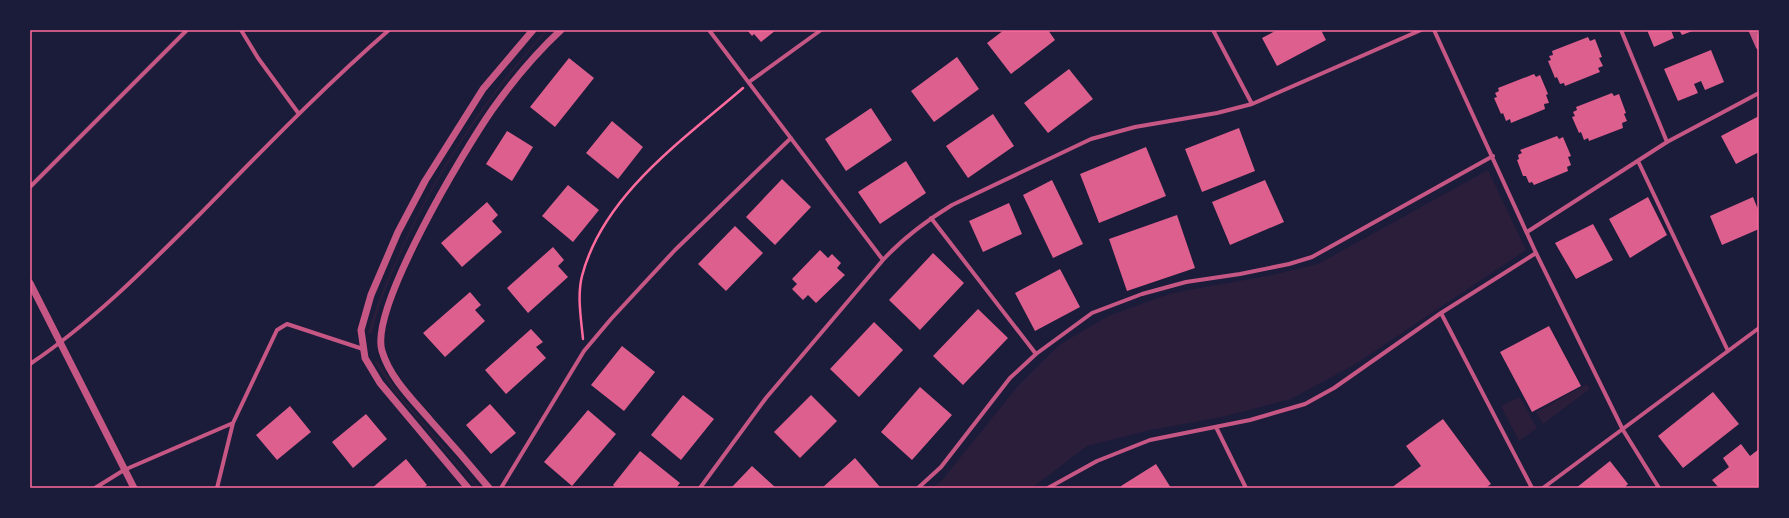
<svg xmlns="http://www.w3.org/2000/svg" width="1789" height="518" viewBox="0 0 1789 518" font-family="Mulish,sans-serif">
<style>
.green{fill:#2a1e3b}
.building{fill:#dd5f8e}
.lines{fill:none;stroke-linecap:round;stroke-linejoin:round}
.path{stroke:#ff6b9d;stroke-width:2.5}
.minor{stroke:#c65784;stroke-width:4}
.tertiary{stroke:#c65784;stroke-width:7}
.neatline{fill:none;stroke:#ff6b9d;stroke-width:1.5}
</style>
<rect width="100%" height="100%" fill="#1b1b3a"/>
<path class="green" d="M546 30H548C489 96 438 170 402 251 390 278 378 305 372 333H368C375 308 385 284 396 260 433 175 484 98 546 30Z
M1488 170 1526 250 1354 365 1291 399 1222 417 1151 430 1087 446 1032 488H933L943 479 1017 387 1059 345 1108 316 1172 293 1272 275 1318 264Z
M374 361H377L403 399 479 488H477L392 389Z
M1587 384 1590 389 1543 424 1536 412Z
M1520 397 1537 428 1519 441 1501 406Z"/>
<path class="building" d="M747 30H776L761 42 754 34 752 36Z
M1004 30H1048L1055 40 1011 74 987 43Z
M1277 30H1321L1326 40 1277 66 1262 38Z
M1647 30H1671L1674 38 1654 47Z
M1679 30H1695L1682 35Z
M1588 37 1590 41 1595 39 1602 57 1599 58 1603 66 1598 68 1600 72 1565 86 1564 83 1560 84 1557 77 1555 78 1548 61 1551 60 1549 56 1553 55 1552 51Z
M1711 50 1724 82 1705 90 1701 81 1694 84 1698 93 1678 101 1664 69Z
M957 57 979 89 934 122 911 91Z
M569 58 594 78 555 127 530 107Z
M1069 69 1093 99 1048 133 1024 103Z
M1534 74 1536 77 1540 75 1548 94 1546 95 1549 103 1544 104 1545 109 1511 123 1510 119 1506 121 1503 113 1501 114 1494 98 1497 97 1495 93 1499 91 1498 88Z
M1612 93 1614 96 1619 94 1626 113 1624 114 1627 121 1622 123 1623 128 1589 141 1588 138 1584 140 1581 132 1579 133 1572 117 1575 116 1573 112 1577 110 1576 107Z
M871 108 892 140 846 171 825 139Z
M993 114 1014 146 968 178 946 146Z
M1759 116V152L1736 164 1721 136Z
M612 121 643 147 618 179 586 153Z
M1239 128 1255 171 1202 192 1185 149Z
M507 131 533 147 512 181 486 164Z
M1557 136 1559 139 1563 137 1571 156 1568 157 1571 165 1567 167 1568 171 1534 185 1532 182 1529 183 1526 176H1523L1517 160 1519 159 1518 155 1522 153 1520 150Z
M1146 147 1166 196 1099 223 1080 174Z
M906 161 926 193 880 224 858 192Z
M782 179 811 207 775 245 746 217Z
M1052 180 1083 244 1053 258 1023 195Z
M1265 180 1284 222 1230 245 1212 202Z
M568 185 599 210 573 242 542 216Z
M1648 197 1667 235 1630 258 1609 219Z
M1753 197 1759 212V229L1722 245 1710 216Z
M487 202 498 215 492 221 502 232 462 267 441 243Z
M1009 203 1022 234 983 252 969 221Z
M1177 215 1195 268 1127 291 1109 239Z
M1593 224 1613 260 1576 279 1555 243Z
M735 226 763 253 726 291 698 264Z
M553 247 564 260 558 266 568 277 528 313 507 288Z
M820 250 828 258 832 254 841 263 837 268 845 275 816 303 808 295 803 300 792 289 797 284 792 279Z
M933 253 964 283 920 330 889 300Z
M1060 269 1080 307 1035 331 1015 293Z
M470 292 481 305 475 310 485 321 445 357 423 333Z
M978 309 1008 338 963 385 933 356Z
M874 322 903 350 859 397 830 369Z
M1549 326 1581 386 1532 412 1500 352Z
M531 329 543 342 536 347 546 358 506 394 485 370Z
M622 346 655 372 624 411 591 385Z
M920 387 952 415 912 460 881 432Z
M1713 392 1739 424 1683 468 1658 436Z
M683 395 714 419 681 460 651 435Z
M811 395 837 421 800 458 774 432Z
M490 404 516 433 491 454 466 425Z
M290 406 311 432 277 460 256 435Z
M588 410 616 434 572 486 544 462Z
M366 414 387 439 353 468 332 442Z
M1443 419 1491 484 1485 488H1391L1421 466 1406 446Z
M1741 444 1750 456 1759 449V486L1756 488H1719L1712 480 1729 467 1723 458Z
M640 451 680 483 676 488H616L613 485Z
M855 458 880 487 879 488H822Z
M406 459 427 485 423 488H372Z
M1610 461 1628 484 1624 488H1576Z
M1156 464 1171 488H1122L1121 486Z
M752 466 776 488H731Z"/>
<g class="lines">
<path class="path" d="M583 339C581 318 577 296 582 276 603 195 683 140 743 88"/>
<path class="minor" d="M241 30 258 58 299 114
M709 30 883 260
M1213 30 1252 104
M1434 30 1536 253 1623 430 1659 488
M1621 30 1667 142
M749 82 821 30
M1638 161 1728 351
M30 187 187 30
M931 218 1036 354
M1527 232 1667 142 1759 93
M1441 313 1532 488
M30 364C91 323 144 270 196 218 259 154 321 89 389 30
M1216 427 1246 488
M95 488 124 470 233 423
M217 488 233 423 277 330 287 324 363 349
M501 488 584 351 611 319 675 250 791 138
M700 488 766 398 883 260C903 238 926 221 952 205L1091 139 1135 127 1217 113 1252 104 1421 30
M918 488 941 467 1010 378 1036 354 1092 313 1142 294 1186 282 1240 274 1289 264 1312 257 1493 156
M1048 488 1097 461 1150 440 1250 420 1305 404 1334 388 1441 313 1536 253
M1543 488 1759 328"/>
<path class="tertiary" d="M1752 30 1759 46
M30 283 134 488
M468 488 380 383 365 358 361 330 371 295 398 232 425 181 483 89 533 30
M489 488C470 465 450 442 430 420 412 399 390 378 382 351 369 308 465 149 492 110 512 82 535 54 561 30"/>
</g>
<rect width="1789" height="518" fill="none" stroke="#1b1b3a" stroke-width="62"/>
<rect x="31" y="31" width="1727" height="456" class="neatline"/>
</svg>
